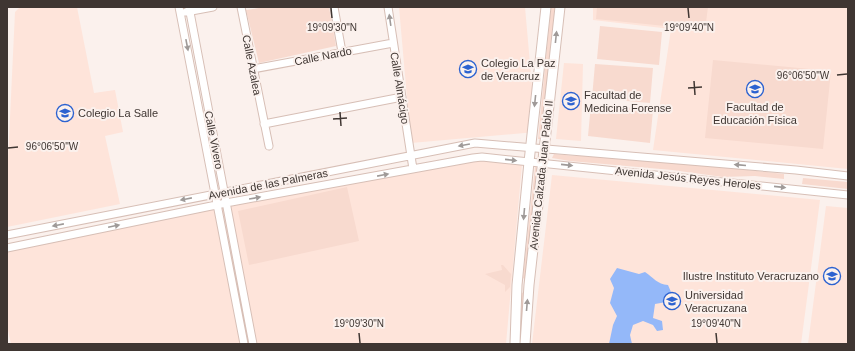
<svg xmlns="http://www.w3.org/2000/svg" width="855" height="351" viewBox="0 0 855 351" font-family="Helvetica,sans-serif">
<style>
.built{fill:#fee4da}
.green{fill:#f8dacf}
.water{fill:#94b8f9}
.lines{fill:none;stroke-linecap:round;stroke-linejoin:round}
.minor-casing{stroke:#d7bfb6;stroke-width:9}
.secondary-casing{stroke:#d7bfb6;stroke-width:11}
.minor{stroke:#fff;stroke-width:7}
.secondary{stroke:#fff;stroke-width:9}
.oneway{fill:#9f9a98}
.ticks{fill:none;stroke:#3f3632;stroke-width:1.5}
.labels{text-anchor:middle;dominant-baseline:central;stroke-width:4;stroke-linejoin:round;paint-order:stroke}
.street-label{font-size:11px;fill:#3f3632;stroke:#fbf1ed}
.poi-label{font-size:11px;fill:#3f3632;stroke:#fbf1ed;text-anchor:start}
.ticks-label{font-size:10px;text-anchor:middle;fill:#3f3632;stroke:#fbf1ed;stroke-width:4;stroke-linejoin:round;paint-order:stroke}
</style>
<rect width="100%" height="100%" fill="#fbf1ed"/>
<path class="built" d="M20 7H77L94 93 115 90 123 132 105 136 120 204 7 227V181L15 12Z
M399 7H525L536 132 411 143Z
M593 7H848V169L653 150 671 29 593 20Z
M564 63 583 64 581 141 556 139Z
M473 158 522 164 506 344H11L7 326V250Z
M552 175 820 200 801 344H532Z
M826 206 848 208V344H808Z"/>
<path class="green" d="M265 7H329L336 46 259 63 246 10Z
M551 7H555L541 139H538Z
M597 7H708L705 30 596 19Z
M600 26 662 32 659 65 597 59Z
M713 60 831 71 823 149 705 138Z
M595 64 653 68 650 103 592 98Z
M591 104 653 110 650 143 588 136Z
M554 154 576 156 583 154 710 166 784 174V179L755 176 723 177 672 170 570 161 552 158Z
M535 167 539 168 525 279 523 278Z
M803 178 848 182V189L802 184Z
M347 187 359 241 249 265 238 211Z
M501 265H503L511 274 510 287 505 292V285L485 274 502 270Z
M524 292 522 344H518L522 293Z"/>
<path class="water" d="M617 268 639 274 645 272C654 278 657 284 668 285L671 292 672 301 655 304 653 318 662 321 663 330 657 331 653 325 643 321 633 325 630 335 632 344H609L613 325 617 316 610 303 614 288 610 279Z"/>
<g class="lines">
<g class="minor-casing">
<path id="minor" d="M179 7 244 344
M189 7 253 344
M241 7 269 146
M334 7 342 52
M388 7 413 169
M186 12 213 7
M253 69 393 43
M264 124 402 97
M7 235 475 143 796 170 848 176
M7 248 226 203 473 158 482 157 848 195"/>
</g>
<g class="secondary-casing">
<path id="secondary" d="M515 344 517 285 529 162 546 7
M525 344 529 285 560 7"/>
</g>
<use href="#minor" class="minor"/>
<use href="#secondary" class="secondary"/>
</g>
<defs><path id="oneway-solid" d="M-6-.8H1V-3.2L6.5 0L1 3.2V.8H-6Z"/></defs>
<g class="oneway">
<use href="#oneway-solid" transform="translate(390 20) rotate(-98)"/>
<use href="#oneway-solid" transform="translate(556 37) rotate(-84)"/>
<use href="#oneway-solid" transform="translate(187 45) rotate(79)"/>
<use href="#oneway-solid" transform="translate(535 101) rotate(96)"/>
<use href="#oneway-solid" transform="translate(464 145) rotate(170)"/>
<use href="#oneway-solid" transform="translate(511 160) rotate(6)"/>
<use href="#oneway-solid" transform="translate(567 165) rotate(6)"/>
<use href="#oneway-solid" transform="translate(740 165) rotate(-175)"/>
<use href="#oneway-solid" transform="translate(383 175) rotate(-11)"/>
<use href="#oneway-solid" transform="translate(780 187) rotate(6)"/>
<use href="#oneway-solid" transform="translate(255 198) rotate(-10)"/>
<use href="#oneway-solid" transform="translate(186 199) rotate(169)"/>
<use href="#oneway-solid" transform="translate(524 214) rotate(95)"/>
<use href="#oneway-solid" transform="translate(58 225) rotate(169)"/>
<use href="#oneway-solid" transform="translate(114 226) rotate(-12)"/>
<use href="#oneway-solid" transform="translate(527 305) rotate(-85)"/>
</g>
<path class="ticks" d="M331 8 332 18M688 8 689 18M837 75 847 74M694 81 695 95M688 88 702 87M340 112 341 126M333 119 347 118M8 148 18 147M359 333 360 343M716 333 717 343"/>
<defs>
<g id="school-ring" transform="scale(0.9)"><circle r="9.5" fill="#fbf1ed" stroke="#2c62d0" stroke-width="1.5"/><path d="M0-5L7-2L0 1L-7-2ZM-4 1L0 2.5L4 1V4Q0 6-4 4Z" fill="#2c62d0"/></g>
<g id="university-ring" transform="scale(0.9)"><circle r="9.5" fill="#fbf1ed" stroke="#2c62d0" stroke-width="1.5"/><path d="M0-5L7-2L0 1L-7-2ZM-4 1L0 2.5L4 1V4Q0 6-4 4Z" fill="#2c62d0"/></g>
</defs>
<g fill-rule="evenodd">
<use href="#school-ring" x="468" y="69"/>
<use href="#university-ring" x="755" y="89"/>
<use href="#university-ring" x="571" y="101"/>
<use href="#university-ring" x="65" y="113"/>
<use href="#school-ring" x="832" y="276"/>
<use href="#university-ring" x="672" y="301"/>
</g>
<g class="labels">
<g class="street-label">
<text transform="translate(323 56) rotate(-11)">Calle Nardo</text>
<text transform="translate(252 65) rotate(79)">Calle Azalea</text>
<text transform="translate(400 88) rotate(81)">Calle Almácigo</text>
<text transform="translate(214 140) rotate(79)">Calle Vivero</text>
<text transform="translate(541 175) rotate(-84)">Avenida Calzada Juan Pablo II</text>
<text transform="translate(688 178) rotate(6)">Avenida Jesús Reyes Heroles</text>
<text transform="translate(268 184) rotate(-11)">Avenida de las Palmeras</text>
</g>
<g class="poi-label">
<text x="481" y="63">Colegio La Paz<tspan x="481" dy="13">de Veracruz</tspan></text>
<text x="584" y="95">Facultad de<tspan x="584" dy="13">Medicina Forense</tspan></text>
<text x="755" y="107" text-anchor="middle">Facultad de<tspan x="755" dy="13">Educación Física</tspan></text>
<text x="78" y="113">Colegio La Salle</text>
<text x="819" y="276" text-anchor="end">Ilustre Instituto Veracruzano</text>
<text x="685" y="295">Universidad<tspan x="685" dy="13">Veracruzana</tspan></text>
</g>
</g>
<g class="ticks-label">
<text x="332" y="31">19°09'30"N</text>
<text x="689" y="31">19°09'40"N</text>
<text x="803" y="79">96°06'50"W</text>
<text x="52" y="150">96°06'50"W</text>
<text x="359" y="327">19°09'30"N</text>
<text x="716" y="327">19°09'40"N</text>
</g>
<rect width="855" height="351" fill="none" stroke="#3f3632" stroke-width="16"/>
</svg>
